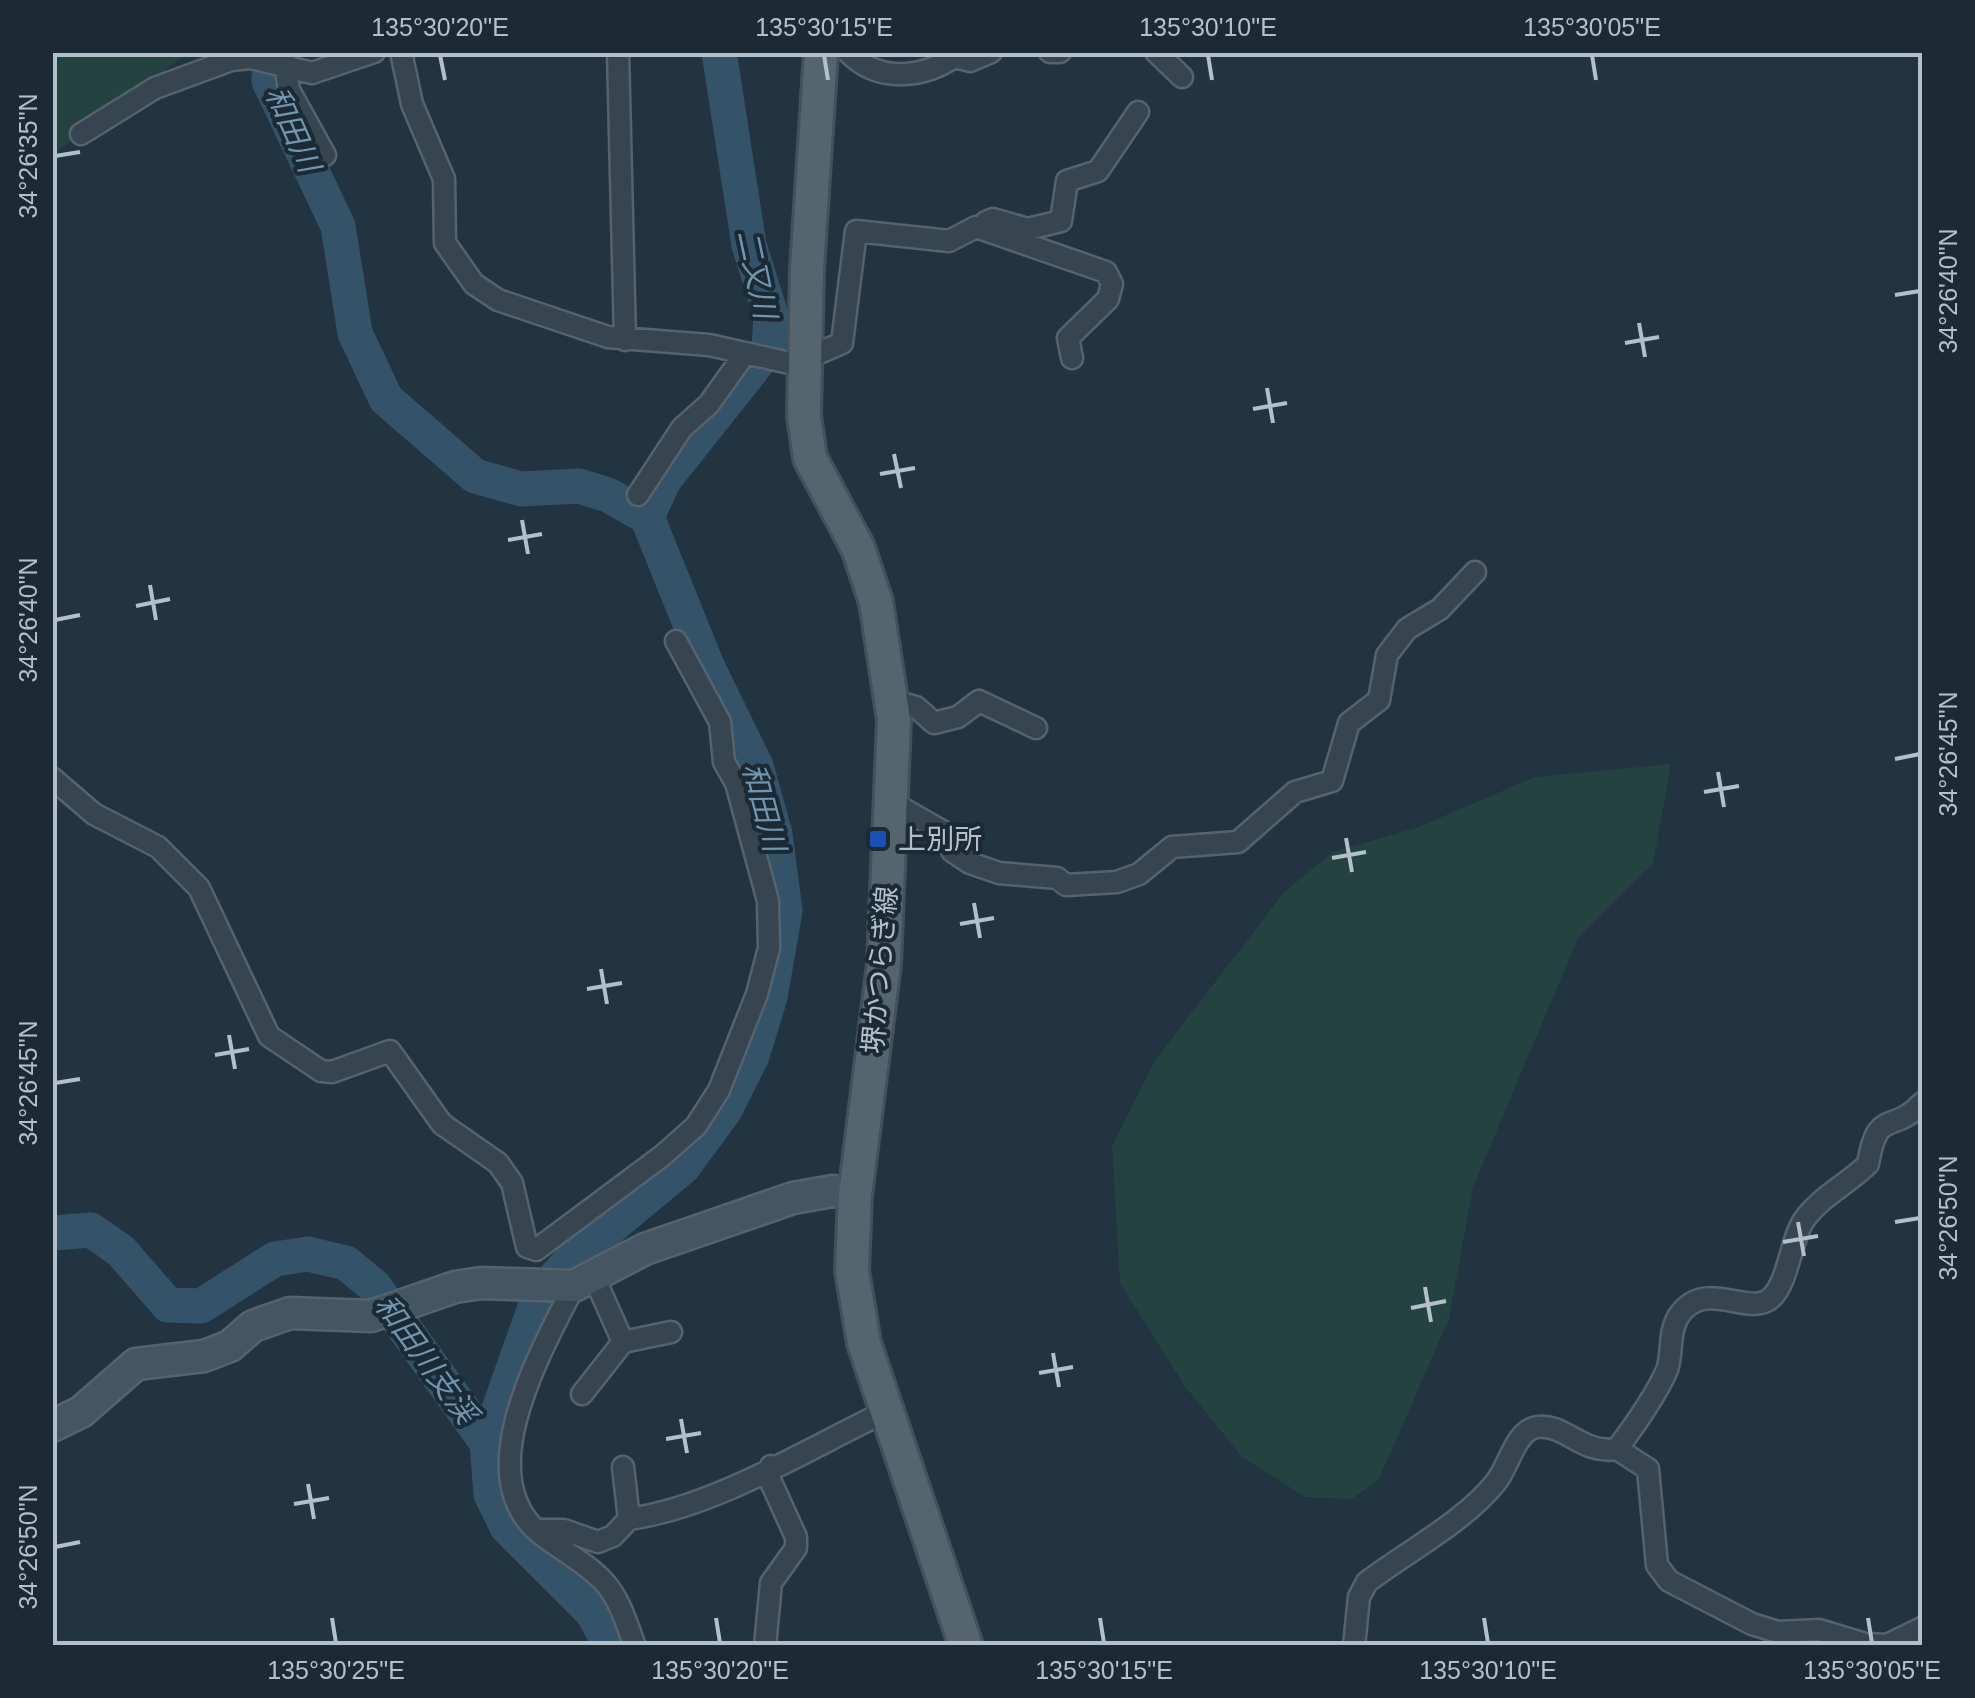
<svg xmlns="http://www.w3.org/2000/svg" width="1975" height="1698" viewBox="0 0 1975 1698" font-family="Helvetica,'Noto Sans JP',sans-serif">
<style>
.green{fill:#244240}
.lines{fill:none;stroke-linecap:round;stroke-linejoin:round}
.river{stroke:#345369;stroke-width:35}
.street-casing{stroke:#54636e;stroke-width:25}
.secondary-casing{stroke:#54636e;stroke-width:35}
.primary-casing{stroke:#43515c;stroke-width:38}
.street{stroke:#364550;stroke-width:20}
.secondary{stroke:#445564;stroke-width:30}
.primary{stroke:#546570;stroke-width:32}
.ticks{fill:none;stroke:#b3c0cb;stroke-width:4}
.transit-dot{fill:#1a4fb4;stroke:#1b2a35;stroke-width:4}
.labels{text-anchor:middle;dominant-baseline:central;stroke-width:8;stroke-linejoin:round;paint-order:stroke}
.poi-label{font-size:28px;fill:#b3c0cb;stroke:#1b2a35;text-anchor:start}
.street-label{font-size:28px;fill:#b3c0cb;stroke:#1b2a35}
.water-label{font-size:30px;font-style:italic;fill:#7096b1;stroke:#1b2a35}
.neatline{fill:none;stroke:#b3c0cb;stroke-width:4}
.ticks-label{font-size:25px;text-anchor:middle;fill:#b3c0cb}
</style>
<rect width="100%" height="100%" fill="#223441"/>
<path class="green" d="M53 53H188L53 154Z
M1671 764 1653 864 1578 938 1473 1187 1449 1319 1379 1479 1352 1499 1305 1497 1242 1457 1184 1385 1120 1283 1112 1146 1154 1062 1284 892 1333 852 1416 828 1535 777Z"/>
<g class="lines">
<path class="river" d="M271 52 269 81 338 226 355 333 386 399 475 476 521 489 579 486 608 495 647 517 708 668 756 766 775 834 785 911 770 997 752 1056 725 1110 683 1167 570 1261 539 1296 487 1443 491 1494 507 1527 592 1612 611 1646
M647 517 664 480 769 348 771 315 749 245 719 52
M52 1233 91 1230 121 1251 168 1305 201 1306 275 1259 308 1254 346 1263 374 1286 487 1443"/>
<g class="street-casing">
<path id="street" d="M401 52 412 104 444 179 445 243 474 284 498 300 608 337 709 345 803 366
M618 52 625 340
M848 52C879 84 926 79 961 52
M1050 52H1060
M1156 52 1182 77
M284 57 289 90 325 155
M956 57 970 61 991 52
M81 134 155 88 231 60 251 58 312 73 374 52
M986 222 993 219 1028 229 1061 221 1067 181 1098 171 1138 112
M803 360 842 343 856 231 949 241 976 227 1106 272 1112 284 1108 299 1068 338 1072 358
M638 495 682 428 709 404 744 355
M892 700 916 707 934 723 958 717 979 701 1036 728
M52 778 94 814 158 847 199 888 269 1036 321 1071 332 1072 390 1051 442 1124 498 1163 512 1183 527 1247 536 1250 662 1156 696 1126 719 1090 757 994 769 948 768 901 736 783 724 762 720 722 676 641
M893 803 944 832 952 851 970 863 999 873 1057 878 1066 885 1117 882 1139 874 1172 847 1238 842 1295 792 1332 781 1349 723 1379 700 1387 655 1407 629 1440 609 1475 572
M594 1277 623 1342
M574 1286C542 1349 470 1473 538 1532 559 1549 587 1563 605 1583 620 1600 627 1625 635 1646
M582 1394 623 1342 671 1332
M1617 1449 1648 1469 1657 1565 1669 1581 1752 1624 1778 1632 1819 1630 1865 1644 1887 1645 1922 1628
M623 1467 629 1519C715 1507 807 1449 887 1411
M537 1530H564L598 1542 613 1536 629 1519
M765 1646 771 1583 796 1548V1537L770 1480 771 1466
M1354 1646 1359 1597 1367 1582C1408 1551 1464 1522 1496 1482 1509 1466 1515 1431 1537 1427 1565 1423 1582 1455 1617 1449 1635 1425 1655 1397 1667 1370 1673 1353 1668 1334 1678 1317 1704 1276 1748 1318 1771 1298 1789 1281 1790 1241 1804 1220 1820 1197 1849 1183 1868 1164 1878 1106 1891 1136 1922 1103"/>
</g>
<g class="secondary-casing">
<path id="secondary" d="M52 1426 81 1412 136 1364 204 1356 230 1346 253 1326 290 1313 371 1316 455 1287 481 1283 574 1286 645 1249 793 1198 833 1191 855 1195"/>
</g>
<g class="primary-casing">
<path id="primary" d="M821 52 807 269 804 416 810 458 858 548 876 602 894 720 884 964 855 1195 852 1271 864 1343 966 1646"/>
</g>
<use href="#street" class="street"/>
<use href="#secondary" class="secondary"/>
<use href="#primary" class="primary"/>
</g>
<path class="ticks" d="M440 55 445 80M824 55 828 80M1208 55 1212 80M1592 55 1596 80M55 156 80 152M1895 295 1920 291M1639 323 1645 357M1625 343 1659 337M1267 388 1273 423M1253 409 1287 403M894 454 901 488M880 474 915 468M522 520 528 554M508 540 542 534M150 585 156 620M136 606 170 599M55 620 80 615M1895 759 1920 754M1718 772 1724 807M1704 792 1739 786M1346 838 1352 872M1332 858 1366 852M974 903 980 938M960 924 994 918M601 969 607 1004M587 989 622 983M229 1035 235 1069M215 1055 249 1049M55 1083 80 1079M1798 1222 1804 1256M1895 1222 1920 1218M1783 1242 1818 1236M1425 1287 1431 1322M1411 1308 1446 1301M1053 1353 1059 1387M1039 1373 1073 1367M681 1419 687 1453M666 1439 701 1433M308 1484 314 1519M294 1504 329 1498M55 1547 80 1542M332 1618 336 1643M716 1618 720 1643M1100 1618 1104 1643M1484 1618 1488 1643M1868 1618 1872 1643"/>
<rect class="transit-dot" x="868" y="829" width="20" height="20" rx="5"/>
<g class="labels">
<g class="poi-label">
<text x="898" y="839">上別所</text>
</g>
<g class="street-label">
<text transform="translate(880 970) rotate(-85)">堺かつらぎ線</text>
</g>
<g class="water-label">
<text transform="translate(293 129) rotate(66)">和田川</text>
<text transform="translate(757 274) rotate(78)">二又川</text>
<text transform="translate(764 807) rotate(75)">和田川</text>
<text transform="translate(426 1359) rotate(54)">和田川支渓</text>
</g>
</g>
<rect width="1975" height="1698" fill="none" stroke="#1b2a35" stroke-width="110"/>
<rect x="55" y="55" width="1865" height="1588" class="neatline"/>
<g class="ticks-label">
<text x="440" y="36">135°30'20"E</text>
<text x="824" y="36">135°30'15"E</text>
<text x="1208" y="36">135°30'10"E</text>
<text x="1592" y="36">135°30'05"E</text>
<text transform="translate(28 156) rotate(-90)" y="9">34°26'35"N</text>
<text transform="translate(1948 291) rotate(-90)" y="9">34°26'40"N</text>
<text transform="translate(28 620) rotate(-90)" y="9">34°26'40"N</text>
<text transform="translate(1948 754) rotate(-90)" y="9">34°26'45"N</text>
<text transform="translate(28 1083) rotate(-90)" y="9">34°26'45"N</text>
<text transform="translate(1948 1218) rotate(-90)" y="9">34°26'50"N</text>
<text transform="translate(28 1547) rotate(-90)" y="9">34°26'50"N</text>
<text x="336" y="1679">135°30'25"E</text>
<text x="720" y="1679">135°30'20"E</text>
<text x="1104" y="1679">135°30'15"E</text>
<text x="1488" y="1679">135°30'10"E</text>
<text x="1872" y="1679">135°30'05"E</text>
</g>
</svg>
